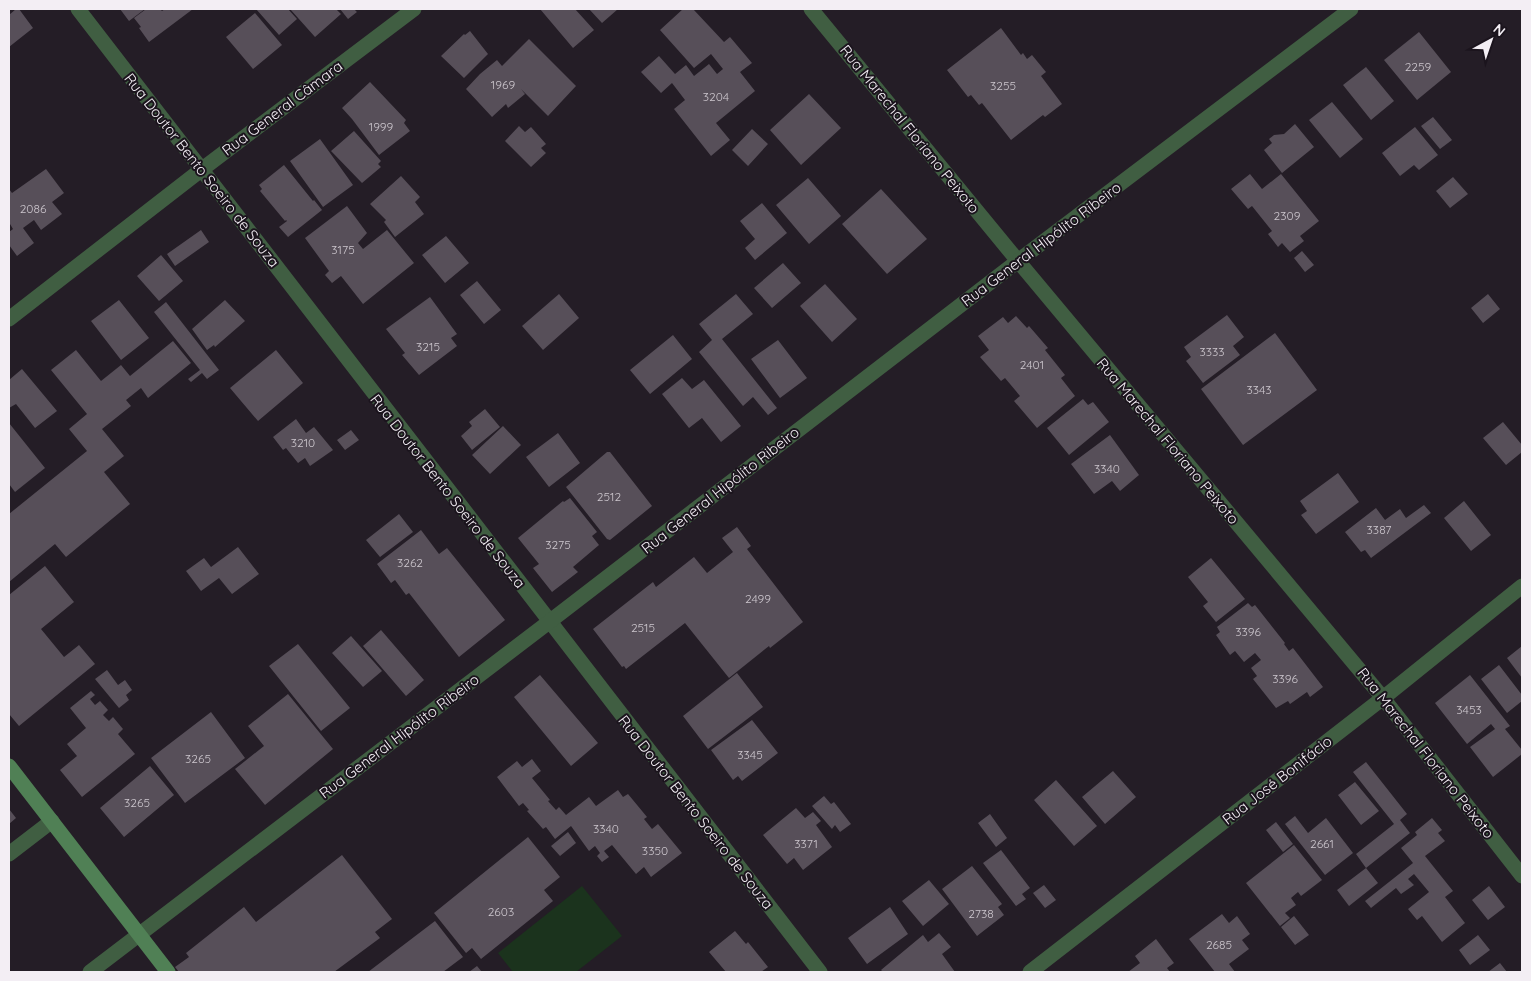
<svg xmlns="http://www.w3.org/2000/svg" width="1531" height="981" viewBox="0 0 1531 981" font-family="Quicksand,sans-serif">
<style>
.green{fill:#1b331d}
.building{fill:#574f59}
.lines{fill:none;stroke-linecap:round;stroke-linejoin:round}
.minor{stroke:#405e42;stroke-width:15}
.tertiary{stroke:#405e42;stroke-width:15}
.secondary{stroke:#508055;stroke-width:15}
.labels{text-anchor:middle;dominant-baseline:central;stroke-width:4;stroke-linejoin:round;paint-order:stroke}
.number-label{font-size:12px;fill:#ccc6cd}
.street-label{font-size:15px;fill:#f3eef4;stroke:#1b141d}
</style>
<rect width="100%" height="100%" fill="#241d26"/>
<path class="green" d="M582 886 622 936 576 972H513L498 953Z"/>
<path class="building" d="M16 9H19L33 28 9 47V15Z
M120 9H145L129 21Z
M146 9H160L162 11 165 9H193L149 42 139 28 141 27 134 18Z
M256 9H288L297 19 279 35Z
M290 9H336L341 14 315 37Z
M340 9H354L357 12 348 19Z
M540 9H575L594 30 573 48Z
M589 9H618L602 23Z
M683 9H693L724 42 730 37 752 63 740 72 755 91 716 123 730 140 711 156 674 109 685 100 672 83 661 93 641 72 659 56 675 74 686 65 694 76 709 64 717 74 723 69 711 54 694 68 660 30Z
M255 13 282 45 253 69 226 37Z
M1001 28 1021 55 1023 53 1027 59 1032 55 1046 72 1041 76 1062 104 1045 117 1043 115 1011 140 982 103 979 105 971 95 968 97 947 70Z
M470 31 488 54 464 78 441 56 464 34 465 35Z
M1419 32 1451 72 1417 100 1384 60Z
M529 39 576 86 548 116 521 89 525 94 508 108 506 104 492 117 466 89 480 74 497 60 502 66Z
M1366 67 1394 101 1371 120 1343 85Z
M370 82 406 120 404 123 410 131 379 155 352 119 342 108Z
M809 94 841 128 801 165 770 130Z
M1332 102 1363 139 1340 158 1309 120Z
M1433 117 1452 140 1440 149 1421 126Z
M1295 124 1314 147 1282 173 1264 150 1272 143 1269 139 1274 135 1284 134Z
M519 126 525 132 531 127 546 144 541 148 546 153 531 167 505 141Z
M1415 127 1438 155 1419 170 1414 165 1400 176 1382 153Z
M752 129 768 144 748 166 732 150Z
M354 131 381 161 378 164 381 167 362 183 331 151Z
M320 139 353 185 323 207 290 161Z
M284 165 313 201 314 200 322 210 288 237 279 227 287 221 286 220 285 221 260 191 262 189 259 185Z
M46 169 64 193 52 202 62 214 41 230 34 220 23 228 34 243 17 256 9 245V232L13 229 10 224 9 225V189L12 193Z
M1250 174 1262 189 1281 174 1319 221 1300 236 1304 241 1290 252 1282 243 1278 247 1268 234 1272 231 1252 206 1248 209 1231 189Z
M401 176 420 197 415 202 424 214 395 237 384 222 386 220 370 204Z
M1453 177 1468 194 1450 208 1436 191Z
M808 178 841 216 809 244 776 205Z
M881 189 927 239 887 274 842 224Z
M762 203 787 233 755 260 745 248 755 239 740 221Z
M347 206 367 233 358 243 363 249 387 230 414 263 363 304 341 276 332 283 325 275 329 271 305 238Z
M201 230 209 242 175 266 167 254Z
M446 236 469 263 445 283 422 255Z
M1302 251 1314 265 1305 272 1294 258Z
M161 255 183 281 159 301 137 276Z
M783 263 801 283 772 308 754 288Z
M477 281 501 310 484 324 460 295Z
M825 284 857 319 832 342 800 306Z
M559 294 579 318 543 350 522 326Z
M736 294 753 314 722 339 777 408 768 415 753 397 743 406 699 352 712 340 699 324Z
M1488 294 1500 309 1483 323 1471 308Z
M430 297 457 334 451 338 457 346 419 375 402 355 405 353 386 329Z
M119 300 149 338 121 360 91 321Z
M225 300 245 321 215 347 214 345 207 350 192 329Z
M166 302 219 370 207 379 202 373 191 382 188 379 200 370 154 312Z
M1227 315 1244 337 1233 346 1240 355 1203 383 1186 361 1191 357 1184 347Z
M1016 316 1027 328 1029 326 1048 348 1045 350 1065 375 1061 378 1075 396 1037 428 1014 401 1020 396 1005 378 1001 381 980 357 989 350 978 336 1003 317 1008 323Z
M1275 333 1317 390 1243 445 1201 389Z
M673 335 692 359 650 394 630 370Z
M778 340 807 378 780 398 751 359Z
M173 341 191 363 148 398 141 388 126 400 131 406 102 429 124 456 104 472 130 504 66 557 55 544 9 582V514L87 451 69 429 87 414 51 370 76 350 101 381 121 365 130 376Z
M276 350 303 383 258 421 230 388Z
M22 369 57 411 35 428 16 404 9 408V380Z
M682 378 692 389 704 380 741 426 721 442 702 418 689 428 662 394Z
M1083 399 1088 405 1093 402 1109 422 1069 455 1047 428Z
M485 409 500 427 472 450 461 436 472 426 469 422Z
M296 419 306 433 314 427 333 450 310 466 305 458 298 463 286 448 283 450 273 437Z
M1503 422 1522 445V452L1506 465 1483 438Z
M9 423 45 468 15 492 9 484Z
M503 426 521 445 490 474 472 455Z
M351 430 359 440 345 450 337 440Z
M558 433 580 463 549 487 526 457Z
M1110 435 1139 475 1120 491 1112 481 1094 494 1071 464Z
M607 452H610L652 506 610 540 607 539 566 487Z
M1338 473 1359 502 1316 534 1301 515 1307 511 1300 501Z
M570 498 597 532 592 536 599 545 573 567 578 572 552 592 533 568 539 564 518 538 563 501 564 502Z
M1464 501 1491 535 1471 551 1444 518Z
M1424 505 1431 513 1371 558 1365 550 1361 552 1345 532 1376 508 1385 520 1400 509 1406 518Z
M399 514 413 532 380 557 366 540Z
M737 527 751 546 747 549 803 622 770 648 769 646 729 678 685 623 626 669 624 666 622 667 593 629 653 582 656 587 694 557 707 573 733 552 722 538Z
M421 530 439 554 447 548 505 620 459 657 409 593 406 595 395 580 391 583 377 564Z
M238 547 259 574 232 594 219 578 201 591 186 571 204 558 211 567Z
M1211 558 1245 599 1216 622 1203 606 1208 602 1188 577Z
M45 566 74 602 41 629 64 657 79 645 95 664 19 726 9 714V595Z
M1248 603 1252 607 1255 605 1285 643 1284 644 1289 651 1293 648 1323 687 1310 697 1307 692 1290 704 1288 701 1276 708 1253 679 1257 676 1251 668 1261 660 1255 653 1244 662 1235 651 1230 655 1216 635 1220 632 1217 627Z
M381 630 424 680 406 696 363 646Z
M351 636 382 671 363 687 332 653Z
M298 644 350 708 321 731 269 666Z
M1522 646V678L1507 658Z
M1499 665 1522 695V701L1507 713 1481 679Z
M107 670 118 685 125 680 132 690 126 695 129 700 119 708 95 679Z
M737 673 763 707 708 749 683 716Z
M540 675 598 743 571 766 514 697Z
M1470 675 1510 726 1505 729 1522 750V754L1493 777 1470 747 1495 729 1491 724 1467 744 1435 703Z
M91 691 95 695 90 699 95 705 100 701 108 710 103 715 109 721 113 717 123 729 118 734 135 754 82 797 60 770 77 756 67 744 86 728 70 708Z
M288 694 333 749 265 805 235 769 264 746 248 726Z
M211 712 245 758 185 803 151 758Z
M752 720 778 753 742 781 738 776 733 780 711 750Z
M532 759 541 771 532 778 550 800 548 801 556 810 559 807 566 815 589 797 596 806 618 790 623 797 628 794 647 817 644 819 652 829 658 824 682 853 651 877 644 867 636 874 612 845 604 851 609 857 602 862 597 856 600 853 595 846 589 851 571 826 555 839 546 827 543 829 527 811 529 810 523 803 519 806 497 777 517 761 522 767Z
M1366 762 1407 814 1400 820 1410 833 1366 868 1356 854 1394 824 1353 772Z
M150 766 174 795 124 837 100 808Z
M1113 771 1136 797 1105 824 1082 797Z
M1056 780 1097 826 1074 846 1034 800Z
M1355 782 1379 811 1361 825 1338 795Z
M824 796 831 804 834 802 851 824 840 832 835 825 832 829 812 806Z
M796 808 805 818 813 812 821 821 816 825 832 847 803 870 794 858 787 864 763 835Z
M9 809 16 818 9 824Z
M990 814 1007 838 996 847 978 823Z
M1295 816 1308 833 1326 818 1353 853 1325 875 1285 824Z
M1432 818 1442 830 1438 833 1445 841 1425 856 1453 891 1445 897 1465 923 1442 942 1422 916 1417 920 1408 909 1429 892 1414 874 1408 879 1414 885 1401 894 1396 888 1371 908 1365 901 1413 863 1401 848 1417 835 1415 832Z
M1276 822 1293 844 1283 852 1266 830Z
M568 832 576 843 560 856 551 846Z
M528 837 560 877 544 890 553 901 481 959 472 948 466 953 434 913Z
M1294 845 1322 880 1301 896 1298 892 1291 898 1296 905 1285 913 1290 918 1280 926 1246 883Z
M1001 850 1030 888 1022 894 1026 899 1016 906 983 863Z
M342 855 392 919 375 932 380 938 334 972H179L175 967 189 957 186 953 244 907 256 922Z
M972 866 1002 904 998 907 1004 915 977 936 942 889Z
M1366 868 1378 883 1349 906 1337 890Z
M929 880 949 904 923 926 902 901Z
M1044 885 1056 900 1045 908 1033 893Z
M1489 886 1505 907 1488 920 1472 900Z
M890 907 908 934 867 964 848 938Z
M1222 914 1229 923 1237 916 1250 934 1242 940 1249 949 1229 964 1235 972H1215L1189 939Z
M1294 916 1309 935 1295 945 1281 927Z
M435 921 463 957 443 972H368Z
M735 931 746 944 748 942 768 967 761 972H726L709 952Z
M939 933 951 947 942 954 955 972H883L881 970 923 935 928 942Z
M1478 935 1490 950 1470 965 1459 950Z
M1156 939 1174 963 1167 968 1170 972H1128L1140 963 1135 956Z
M1500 963 1507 972H1488Z
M477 966 482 972H469Z"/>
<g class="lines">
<path class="minor" d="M78 9 820 972
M811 9 1018 261 1383 698 1522 876
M9 319 201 170 414 9
M9 854 52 821
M1030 972 1383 698 1522 586"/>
<path class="tertiary" d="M90 972 549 622 1018 261 1351 9"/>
<path class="secondary" d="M9 766 168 972"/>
</g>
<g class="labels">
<g class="number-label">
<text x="1418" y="66">2259</text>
<text x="503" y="84">1969</text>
<text x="1003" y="85">3255</text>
<text x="716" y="96">3204</text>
<text x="381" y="126">1999</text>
<text x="33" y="208">2086</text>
<text x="1287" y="215">2309</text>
<text x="343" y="249">3175</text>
<text x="428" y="346">3215</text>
<text x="1212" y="351">3333</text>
<text x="1032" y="364">2401</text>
<text x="1259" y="389">3343</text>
<text x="303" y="442">3210</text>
<text x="1107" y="468">3340</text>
<text x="609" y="496">2512</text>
<text x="1379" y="529">3387</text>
<text x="558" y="544">3275</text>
<text x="410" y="562">3262</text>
<text x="758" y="598">2499</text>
<text x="643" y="627">2515</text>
<text x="1248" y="631">3396</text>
<text x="1285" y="678">3396</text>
<text x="1469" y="709">3453</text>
<text x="750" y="754">3345</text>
<text x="198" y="758">3265</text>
<text x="137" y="802">3265</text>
<text x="606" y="828">3340</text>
<text x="806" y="843">3371</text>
<text x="1322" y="843">2661</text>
<text x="655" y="850">3350</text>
<text x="501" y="911">2603</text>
<text x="981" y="913">2738</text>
<text x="1219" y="944">2685</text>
</g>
<g class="street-label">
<text transform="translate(282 108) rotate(-37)">Rua General Câmara</text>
<text transform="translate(910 129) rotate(51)">Rua Marechal Floriano Peixoto</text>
<text transform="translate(202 170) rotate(52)">Rua Doutor Bento Soeiro de Souza</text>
<text transform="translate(1041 244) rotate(-37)">Rua General Hipólito Ribeiro</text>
<text transform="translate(1168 441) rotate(50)">Rua Marechal Floriano Peixoto</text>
<text transform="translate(720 490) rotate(-38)">Rua General Hipólito Ribeiro</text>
<text transform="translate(448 491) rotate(52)">Rua Doutor Bento Soeiro de Souza</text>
<text transform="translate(399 736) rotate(-37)">Rua General Hipólito Ribeiro</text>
<text transform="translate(1426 753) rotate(52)">Rua Marechal Floriano Peixoto</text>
<text transform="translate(1277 780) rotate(-38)">Rua José Bonifácio</text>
<text transform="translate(696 812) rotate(52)">Rua Doutor Bento Soeiro de Souza</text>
</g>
</g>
<rect width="1531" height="981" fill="none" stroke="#f3eef4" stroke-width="20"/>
<g transform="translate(1491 40) rotate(40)" stroke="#1b141d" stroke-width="4" paint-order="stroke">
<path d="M0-4L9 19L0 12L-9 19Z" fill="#f3eef4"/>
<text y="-8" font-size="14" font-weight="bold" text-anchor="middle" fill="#f3eef4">N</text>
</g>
</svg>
